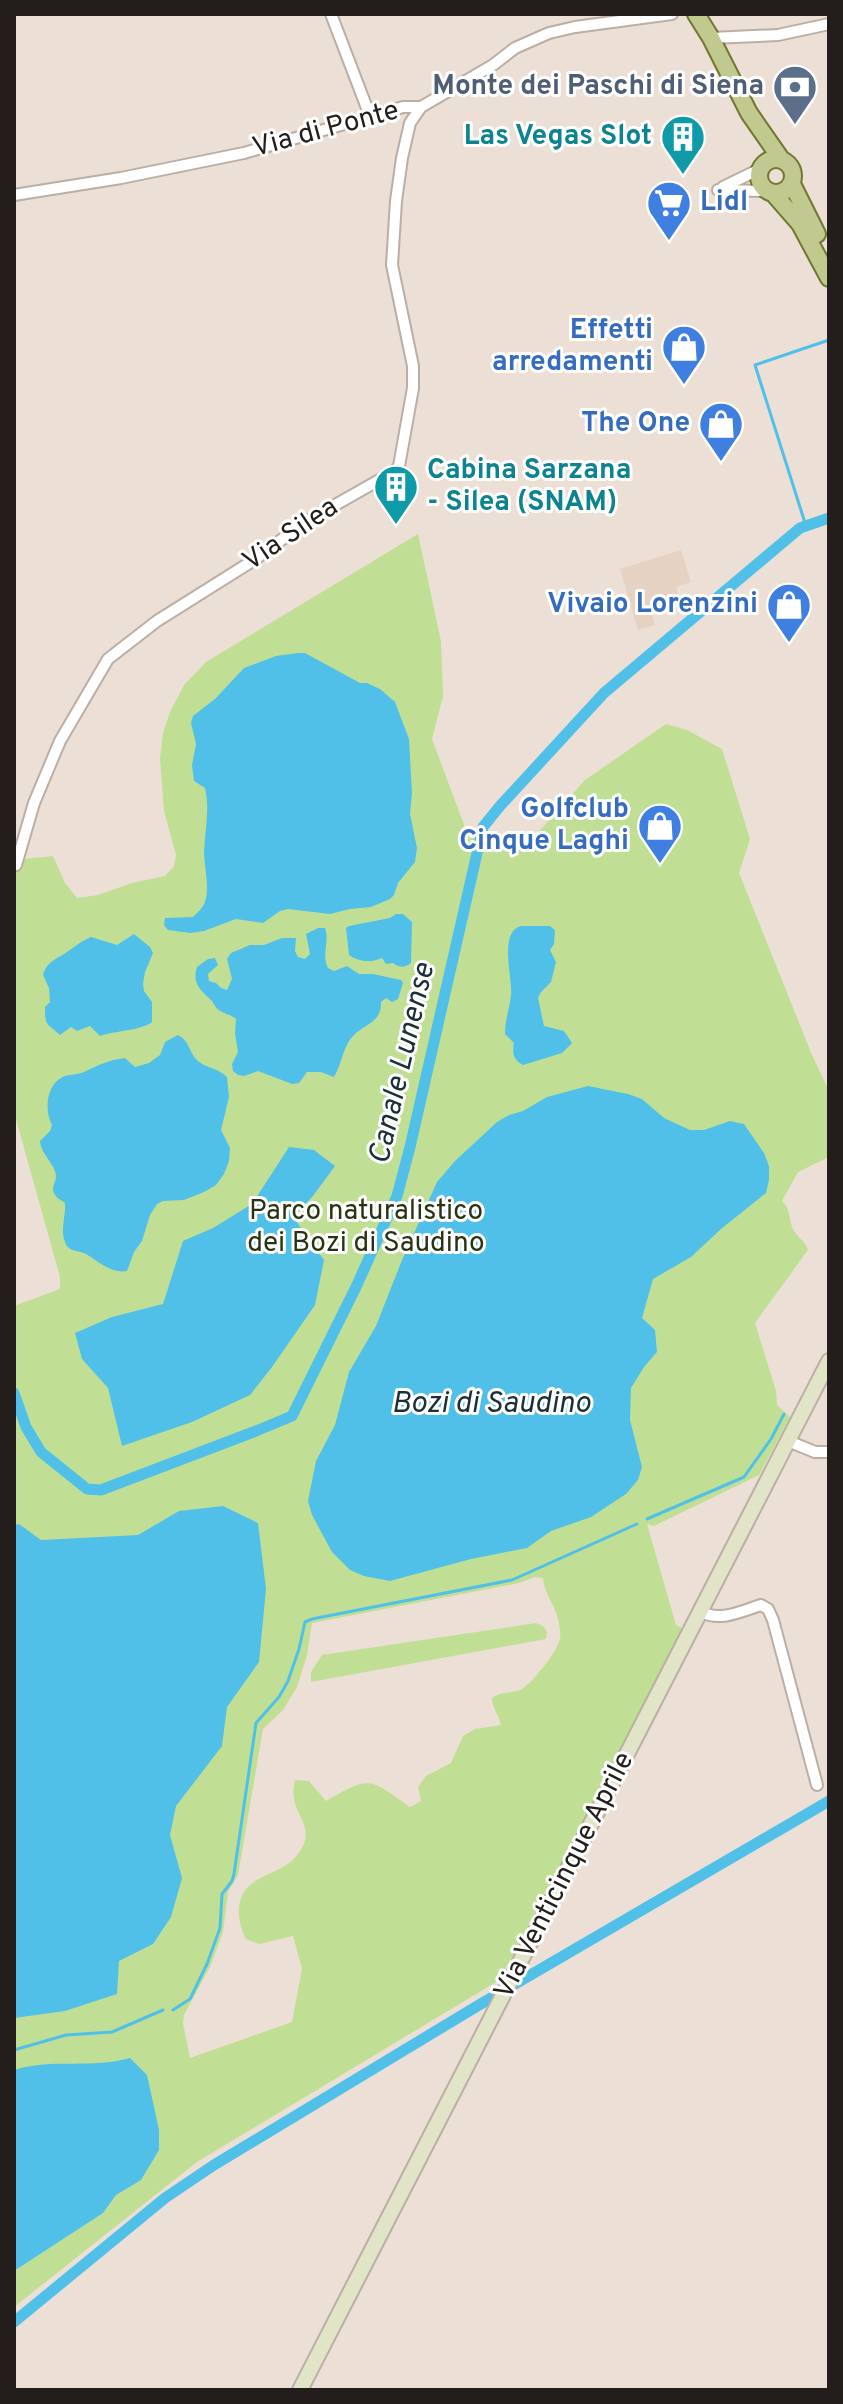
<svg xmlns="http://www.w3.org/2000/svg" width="843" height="2404" viewBox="0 0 843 2404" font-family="Overpass,sans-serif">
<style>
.built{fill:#e5d2c3}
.green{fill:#c0df94;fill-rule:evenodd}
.water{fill:#50c0e9}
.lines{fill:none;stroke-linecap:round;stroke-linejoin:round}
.stream{stroke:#50c0e9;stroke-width:3}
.canal{stroke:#50c0e9;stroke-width:11}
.street-casing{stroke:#bbaea5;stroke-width:14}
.secondary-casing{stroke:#bbaea5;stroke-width:18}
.primary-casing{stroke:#707634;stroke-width:20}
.street{stroke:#fff;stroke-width:10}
.secondary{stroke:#e1e4c6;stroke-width:14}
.primary{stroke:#c2c98e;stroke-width:16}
.labels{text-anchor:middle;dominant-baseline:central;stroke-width:6;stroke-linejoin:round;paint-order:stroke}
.service-label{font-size:28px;font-weight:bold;fill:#4e5e75;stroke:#fff;text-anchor:end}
.street-label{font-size:28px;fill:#231e1b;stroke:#fff}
.culture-label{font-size:28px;font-weight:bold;fill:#0d838f;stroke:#fff;text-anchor:end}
.shop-label{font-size:28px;font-weight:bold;fill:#366cbe;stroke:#fff;text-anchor:end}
.park-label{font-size:28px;fill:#283411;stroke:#fff}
.water-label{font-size:30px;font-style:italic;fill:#1b2f37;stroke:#fff}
</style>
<rect width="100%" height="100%" fill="#ecdfd5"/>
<path class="built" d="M681 550 691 582 676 587 680 601 650 610 655 625 638 630 620 569Z"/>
<path class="green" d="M418 534 441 641 443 696 432 739 469 838 534 837 585 780 666 724 687 730 722 749 750 839 739 873 812 1055 829 1091V1157L798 1172 782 1201C790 1208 789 1217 792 1227 796 1237 805 1240 808 1250L755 1323 776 1391 777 1405 790 1417 759 1475 654 1526 647 1524 676 1625 682 1628 517 1950 496 1982 197 2162 14 2307V1306L60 1289V1277L14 1112V860L53 856 65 883 77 898 98 895 132 883 165 876 174 866 176 855 164 811 160 758 163 733 170 712 184 685 206 662ZM535 1577 543 1578C543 1591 555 1605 558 1619 559 1625 561 1632 560 1638 558 1651 533 1682 522 1689 512 1694 502 1691 492 1698 492 1708 499 1715 501 1725L475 1729 463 1736 451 1763 426 1776 418 1787 421 1801 410 1807C369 1778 371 1775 326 1801L309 1781 295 1780C293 1789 293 1795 295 1804 300 1818 311 1830 303 1846 290 1872 265 1871 249 1886 234 1900 238 1923 246 1939L259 1944 293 1936 302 1969 292 2022 190 2058 183 2023 184 2015 210 1967 223 1932 228 1892 238 1875 263 1729 283 1710 297 1687 307 1655 312 1623 519 1583Z
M536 1623 543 1626 547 1632 546 1639 311 1682V1672L322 1655Z"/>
<path class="water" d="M298 653H305L360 683H367L380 689 395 702 409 739 412 793 410 814 417 848 415 862 398 883 394 895 390 899 371 907 350 909 330 914 288 909 280 911 263 923 236 919 204 931 190 933 168 930 164 925 165 918 193 917C197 913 203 908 205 902 210 886 204 867 204 851 205 831 210 808 205 788L194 781 192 765 196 744 191 723 193 716 215 699 244 668 276 656Z
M396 914H403L412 922 411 963C404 968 400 968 393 963L386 964 382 958C372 963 358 962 349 955L346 928 349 926 390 918Z
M521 926H550L555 930 554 944 550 950 556 962 551 982 541 992 538 998 544 1026 564 1031 572 1043 562 1053 523 1065C513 1060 512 1053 514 1043L505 1034C505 1021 509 1009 511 996 513 978 498 932 521 926Z
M318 928H325C330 941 321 955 328 968L334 971 347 966 359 974H373L401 980 403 983 398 999 392 1002 386 998 381 1002C382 1022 365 1024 354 1035 343 1045 342 1064 334 1077L321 1072H307L299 1083 292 1084 258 1071 244 1076 238 1075 233 1071 232 1064 238 1052 235 1033 236 1019C230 1014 224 1014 219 1010 215 1008 214 1003 211 1000 200 990 192 983 197 967L208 959 215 958 218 965 208 974 209 981 216 983 221 988 227 990 232 979 227 959 231 953 250 945H264L282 938H296L295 951 298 957 305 959 310 954 306 934Z
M134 934 150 947 153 953 145 972 143 984 144 991 152 1002V1022C143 1030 114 1031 100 1036L90 1026 77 1031 71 1027 60 1035C47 1023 45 1027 45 1007L50 1002 49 988 43 975C47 961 57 959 67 952 77 945 80 942 91 937L117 945Z
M178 1035C190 1041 189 1053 198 1061 206 1068 218 1068 227 1077L229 1097 221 1130 230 1148 229 1161 224 1174 216 1185 204 1192 184 1200 163 1201 157 1204 150 1215 142 1241 134 1252 127 1271C112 1274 99 1262 86 1254 78 1250 68 1252 65 1242 60 1230 66 1216 65 1203 62 1200 57 1199 55 1195 50 1188 56 1183 56 1176 55 1163 41 1155 40 1141L50 1131 52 1125C44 1110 46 1083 65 1076 71 1074 77 1075 84 1072 98 1065 109 1060 125 1058L135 1067 149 1063 160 1055 165 1042Z
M588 1086 628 1094 642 1099 664 1118 690 1130H704L730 1121 744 1124 764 1153 769 1166V1180L766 1193 721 1229 691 1257 653 1279 642 1318 655 1330 657 1352 644 1367 631 1388 630 1420 642 1467 638 1480 626 1494 591 1517 551 1531 527 1548 471 1559 390 1581 364 1576 350 1570 332 1552 312 1515 308 1501 316 1461 335 1425 349 1372 376 1326 402 1260 437 1182 455 1161 497 1122 509 1115 523 1111 547 1097Z
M289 1147 314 1150 335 1166 313 1196 293 1217 324 1260 315 1305 272 1367 250 1395 192 1422 122 1446 108 1388 82 1359 75 1333 112 1317 163 1304 183 1241 213 1228 252 1204Z
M223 1506 258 1523 266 1589 259 1662 227 1707 222 1746 176 1806 170 1835 182 1878 171 1917 153 1944 119 1961 117 1994 65 2011 14 2018V1525L19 1524 41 1540 138 1535 179 1511Z
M130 2058 147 2075 159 2130V2150L141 2180 116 2195 103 2213 14 2271V2070C52 2058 92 2069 130 2058Z"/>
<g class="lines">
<path class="stream" d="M806 526 755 365 829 340
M647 1519 744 1477 771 1439 784 1414
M173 2010 190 1999 207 1964 220 1928 222 1894 232 1881 234 1874 256 1723 279 1697 288 1681 299 1649 305 1622 312 1619 512 1580 637 1524
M14 2050 66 2035 112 2032 163 2010"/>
<path class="canal" d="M14 1393 26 1427 41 1452 87 1489 101 1490 256 1431 292 1416 356 1287 397 1196 410 1147 483 827 500 806 604 693 800 528 829 518
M14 2322 165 2198 214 2165 479 2005 829 1801"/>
<g class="street-casing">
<path id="street" d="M331 14 370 116
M711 38 778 35 829 24
M723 187 760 169
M718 190 767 191
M14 195 121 178 244 153 403 107H421L493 65 515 48 549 33 575 27 672 14
M16 865 34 803 60 741 108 659 157 621 254 560 307 521 395 471 399 466 413 388V366L392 265 396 201 402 158 410 123 421 107
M788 1441 815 1452H829
M701 1612C721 1622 742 1611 761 1605L768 1609 773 1620 817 1785"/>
</g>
<g class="secondary-casing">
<path id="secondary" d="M300 2390 829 1361"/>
</g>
<g class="primary-casing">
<path id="primary" d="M696 14 711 38 749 113 781 159
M759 176a17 17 0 1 1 34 0a17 17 0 1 1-34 0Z
M792 184 817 234
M773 193 800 224 829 278"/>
</g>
<use href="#street" class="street"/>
<use href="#secondary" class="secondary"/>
<use href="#primary" class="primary"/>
</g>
<defs>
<g id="bank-pin" transform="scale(2.3)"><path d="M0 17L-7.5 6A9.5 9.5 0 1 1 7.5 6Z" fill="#5c6f8a" stroke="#fff"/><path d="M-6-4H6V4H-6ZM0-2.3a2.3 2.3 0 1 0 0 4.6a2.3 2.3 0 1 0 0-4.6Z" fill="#fff"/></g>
<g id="building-pin" transform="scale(2.3)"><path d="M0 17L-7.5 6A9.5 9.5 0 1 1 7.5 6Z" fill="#0f9aa8" stroke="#fff"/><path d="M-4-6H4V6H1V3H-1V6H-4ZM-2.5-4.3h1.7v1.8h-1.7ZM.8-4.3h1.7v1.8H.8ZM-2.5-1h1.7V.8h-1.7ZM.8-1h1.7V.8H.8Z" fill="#fff"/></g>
<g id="supermarket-pin" transform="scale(2.3)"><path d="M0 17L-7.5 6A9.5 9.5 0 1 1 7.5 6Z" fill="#3f7fe0" stroke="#fff"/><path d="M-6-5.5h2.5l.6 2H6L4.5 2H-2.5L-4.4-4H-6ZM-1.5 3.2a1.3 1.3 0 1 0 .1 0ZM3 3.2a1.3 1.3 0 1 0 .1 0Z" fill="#fff"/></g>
<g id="shop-pin" transform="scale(2.3)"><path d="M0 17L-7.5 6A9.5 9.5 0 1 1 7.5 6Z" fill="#3f7fe0" stroke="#fff"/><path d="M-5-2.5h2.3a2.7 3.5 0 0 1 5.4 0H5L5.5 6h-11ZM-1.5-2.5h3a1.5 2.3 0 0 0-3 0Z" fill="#fff"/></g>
</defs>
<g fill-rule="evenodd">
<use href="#bank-pin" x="795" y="87"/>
<use href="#building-pin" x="683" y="137"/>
<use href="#supermarket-pin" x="669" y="203"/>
<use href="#shop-pin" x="684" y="347"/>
<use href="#shop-pin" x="721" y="424"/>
<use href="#building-pin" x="396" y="487"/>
<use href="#shop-pin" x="789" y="605"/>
<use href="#shop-pin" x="660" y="826"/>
</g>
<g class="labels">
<g class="service-label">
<text x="764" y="87">Monte dei Paschi di Siena</text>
</g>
<g class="street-label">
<text transform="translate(326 130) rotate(-15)">Via di Ponte</text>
<text transform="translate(291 535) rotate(-34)">Via Silea</text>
<text transform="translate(565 1876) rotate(-63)">Via Venticinque Aprile</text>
</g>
<g class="culture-label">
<text x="652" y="137">Las Vegas Slot</text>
<text x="427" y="471" text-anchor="start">Cabina Sarzana<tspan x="427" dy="32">- Silea (SNAM)</tspan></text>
</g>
<g class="shop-label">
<text x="700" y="203" text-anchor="start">Lidl</text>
<text x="653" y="331">Effetti<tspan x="653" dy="32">arredamenti</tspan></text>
<text x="690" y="424">The One</text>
<text x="758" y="605">Vivaio Lorenzini</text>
<text x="629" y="810">Golfclub<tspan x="629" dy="32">Cinque Laghi</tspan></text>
</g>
<g class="park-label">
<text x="366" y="1212">Parco naturalistico<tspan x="366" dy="32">dei Bozi di Saudino</tspan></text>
</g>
<g class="water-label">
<text transform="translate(403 1064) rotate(-77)">Canale Lunense</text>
<text x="491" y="1404">Bozi di Saudino</text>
</g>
</g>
<rect width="843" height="2404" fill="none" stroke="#231e1b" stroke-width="32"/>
</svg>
